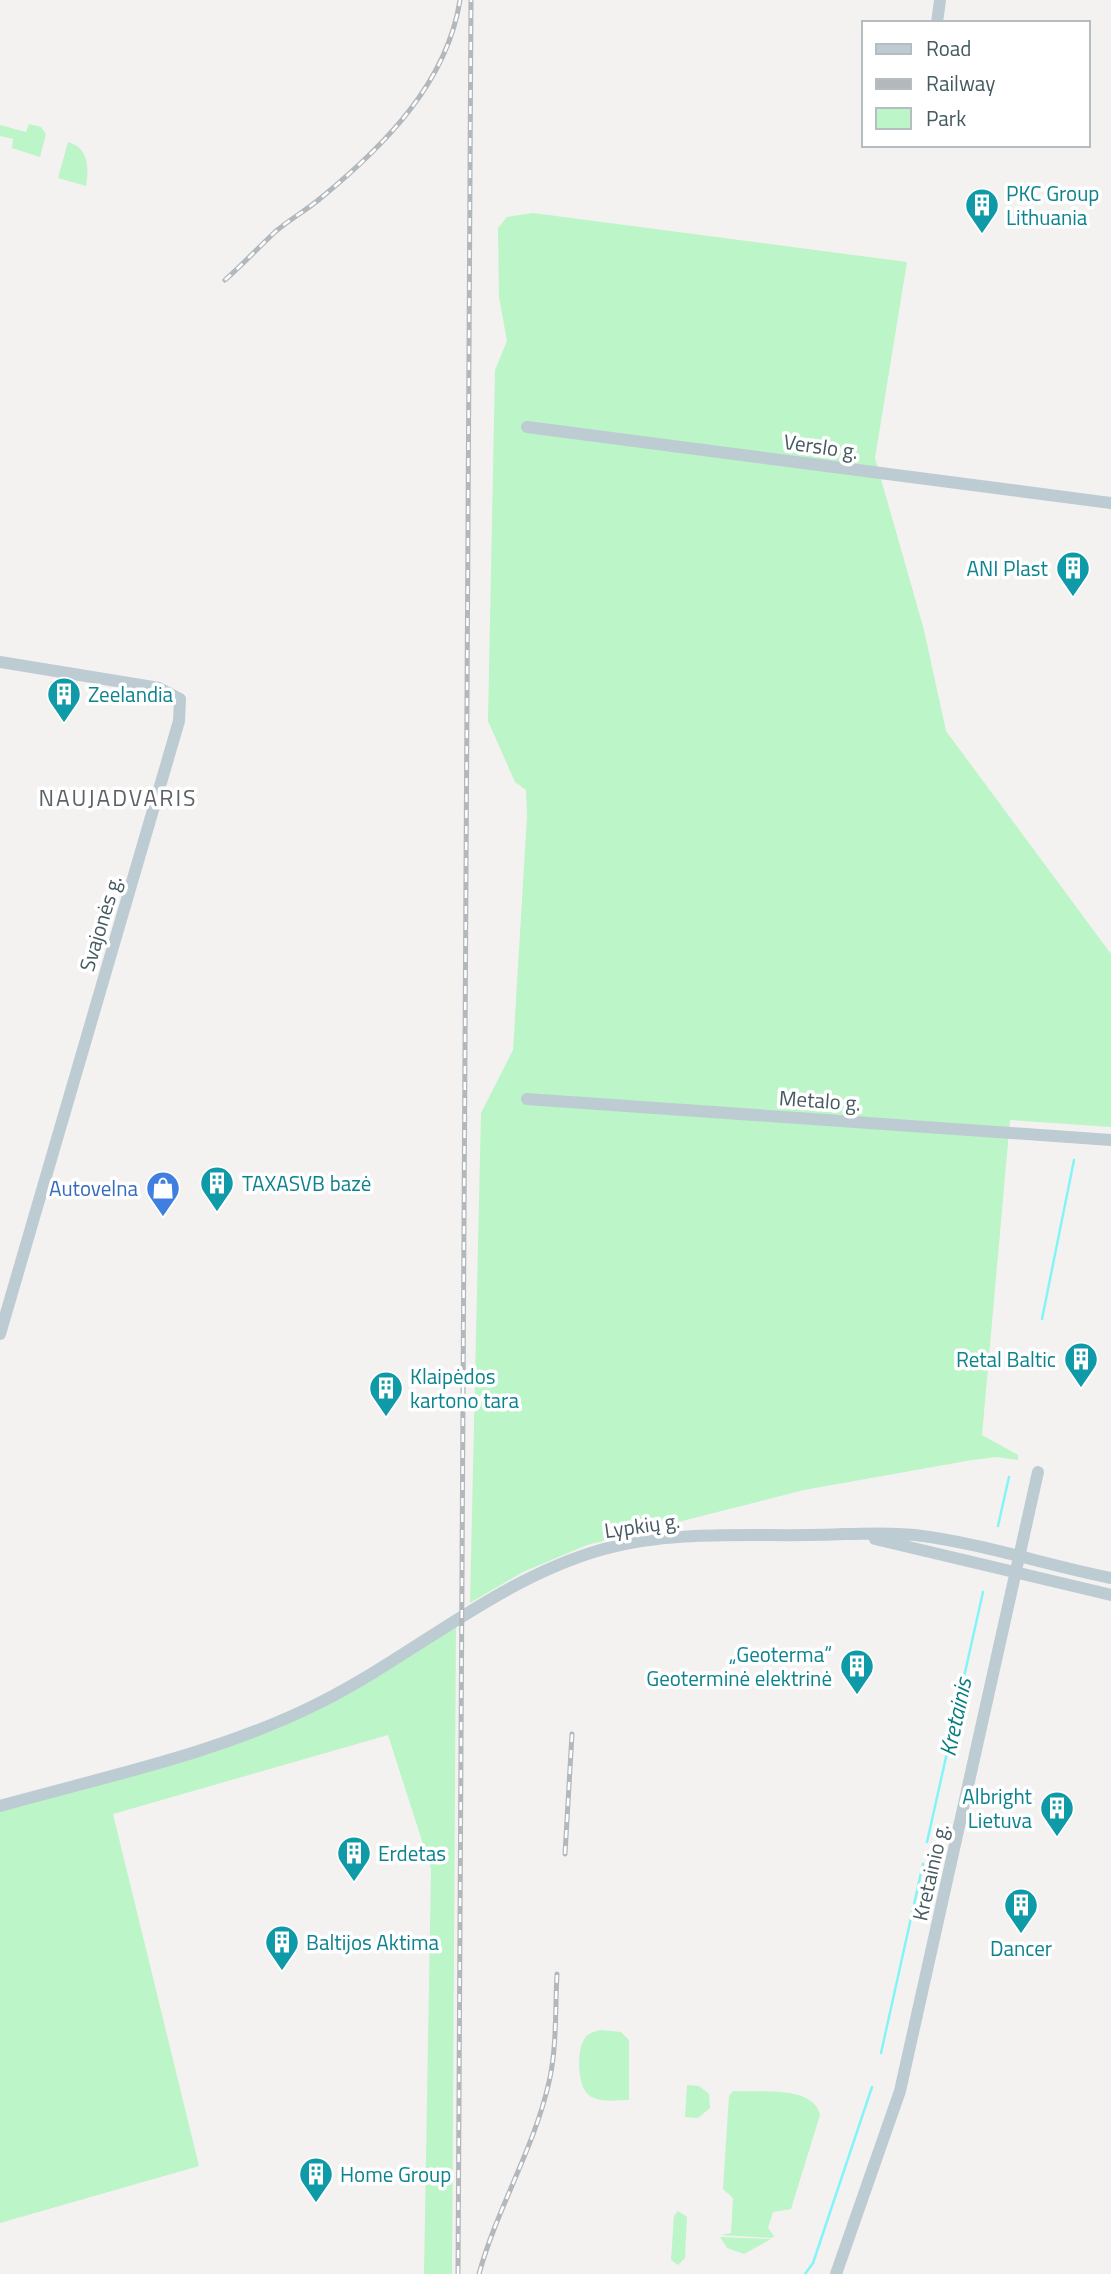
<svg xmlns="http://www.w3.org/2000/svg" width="1111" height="2274" viewBox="0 0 1111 2274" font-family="'Titillium Web',sans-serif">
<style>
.green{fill:#bcf5c7}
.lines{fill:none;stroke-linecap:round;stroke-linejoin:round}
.stream{stroke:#84f5f7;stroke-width:2.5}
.minor{stroke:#bdccd2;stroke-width:12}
.rail-casing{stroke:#b2b8bc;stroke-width:5}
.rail{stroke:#fff;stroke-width:2.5;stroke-dasharray:8;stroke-linecap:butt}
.labels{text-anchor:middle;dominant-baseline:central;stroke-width:7;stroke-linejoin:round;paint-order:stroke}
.culture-label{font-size:21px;fill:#0d838f;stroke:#fff;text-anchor:start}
.street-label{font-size:21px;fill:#465a61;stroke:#fff}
.shop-label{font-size:21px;fill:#366cbe;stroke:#fff;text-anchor:end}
.neighbourhood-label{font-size:23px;letter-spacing:2px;fill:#5c6367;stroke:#fff}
.water-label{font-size:23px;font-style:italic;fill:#067e80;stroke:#fff}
</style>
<rect width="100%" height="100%" fill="#f4f1f1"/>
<path class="green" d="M29 124 41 127 46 134 40 157 12 148 13 139 0 136V125L26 132Z
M68 142C89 148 89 168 86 186L58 178Z
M533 213 907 262 875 458 924 630 946 731 1111 954V1127L1010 1120 982 1435 1018 1455V1460L997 1457 972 1460 804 1490 587 1545 523 1572 470 1603 481 1113 513 1050 527 816 526 790 515 782 488 721 495 370 507 341 499 297 498 228 507 217Z
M456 1622 452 2274H424L431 1869 388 1735 113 1814 199 2166 0 2223V1811L274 1730 331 1703Z
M600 2030 621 2032 629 2040V2100C617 2100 601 2103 590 2096 577 2088 576 2050 585 2038 588 2033 594 2032 600 2030Z
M687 2085 699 2086 709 2094 710 2108 698 2118 685 2117Z
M733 2091C758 2093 813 2084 820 2115L791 2209 773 2212 768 2228 774 2236 772 2238 720 2235 731 2233 733 2198 723 2189 729 2096Z
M678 2211 687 2217 685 2258 678 2265 671 2260 674 2216Z
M720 2237 771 2239 744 2254 727 2248Z"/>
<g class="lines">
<path class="stream" d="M1042 1319 1074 1160
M998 1526 1009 1477
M927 1842 983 1592
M881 2053 923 1864
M805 2274 813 2263 872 2087"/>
<path class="minor" d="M937 23 940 0
M527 427 1111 503
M0 662 159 688 180 699 179 721 0 1334
M527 1099 1111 1140
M875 1539 1111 1595
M0 1806C107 1776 220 1753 319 1703 415 1655 499 1578 604 1549 670 1531 742 1536 809 1535 844 1535 880 1531 915 1535 981 1543 1046 1565 1111 1578
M836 2274 900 2091 1038 1472"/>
<g class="rail-casing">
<path id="rail" d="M225 280C242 265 258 248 275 232 290 219 307 210 322 197 384 146 447 83 460 0
M565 1854 572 1734
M458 2274 471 0
M479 2274C497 2208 534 2149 549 2082 557 2048 555 2009 557 1974"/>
</g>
<use href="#rail" class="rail"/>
</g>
<defs>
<g id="building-pin" transform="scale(1.75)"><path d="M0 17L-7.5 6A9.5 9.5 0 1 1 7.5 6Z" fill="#0f9aa8" stroke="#fff"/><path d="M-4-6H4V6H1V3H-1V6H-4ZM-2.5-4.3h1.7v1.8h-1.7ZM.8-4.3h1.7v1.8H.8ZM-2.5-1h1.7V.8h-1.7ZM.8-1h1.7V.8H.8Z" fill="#fff"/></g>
<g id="shop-pin" transform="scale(1.75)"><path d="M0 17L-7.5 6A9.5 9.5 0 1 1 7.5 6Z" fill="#3f7fe0" stroke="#fff"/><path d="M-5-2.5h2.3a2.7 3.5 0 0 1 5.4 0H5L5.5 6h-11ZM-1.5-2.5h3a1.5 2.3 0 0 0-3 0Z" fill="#fff"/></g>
</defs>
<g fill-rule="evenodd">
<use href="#building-pin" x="982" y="205"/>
<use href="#building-pin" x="1073" y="568"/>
<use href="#building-pin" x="64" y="694"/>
<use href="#building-pin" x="217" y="1183"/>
<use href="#shop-pin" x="163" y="1188"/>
<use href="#building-pin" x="1081" y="1359"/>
<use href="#building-pin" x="386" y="1388"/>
<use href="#building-pin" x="857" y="1666"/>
<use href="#building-pin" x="1057" y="1808"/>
<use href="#building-pin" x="354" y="1853"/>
<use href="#building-pin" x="1021" y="1905"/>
<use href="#building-pin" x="282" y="1942"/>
<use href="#building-pin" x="316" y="2174"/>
</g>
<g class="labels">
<g class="culture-label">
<text x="1006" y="193">PKC Group<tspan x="1006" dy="24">Lithuania</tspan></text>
<text x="1048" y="568" text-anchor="end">ANI Plast</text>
<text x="88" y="694">Zeelandia</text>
<text x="242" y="1183">TAXASVB bazė</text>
<text x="1056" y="1359" text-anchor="end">Retal Baltic</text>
<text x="410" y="1376">Klaipėdos<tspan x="410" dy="24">kartono tara</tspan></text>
<text x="832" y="1654" text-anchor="end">„Geoterma“<tspan x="832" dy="24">Geoterminė elektrinė</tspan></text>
<text x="1032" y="1796" text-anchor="end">Albright<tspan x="1032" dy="24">Lietuva</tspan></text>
<text x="378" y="1853">Erdetas</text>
<text x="306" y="1942">Baltijos Aktima</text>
<text x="1021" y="1948" text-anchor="middle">Dancer</text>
<text x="340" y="2174">Home Group</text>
</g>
<g class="street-label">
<text transform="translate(821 446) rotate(8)">Verslo g.</text>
<text transform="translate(100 923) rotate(-73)">Svajonės g.</text>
<text transform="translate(820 1100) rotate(4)">Metalo g.</text>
<text transform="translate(642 1525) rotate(-8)">Lypkių g.</text>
<text transform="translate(930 1872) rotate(-77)">Kretainio g.</text>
</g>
<g class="shop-label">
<text x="138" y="1188">Autovelna</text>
</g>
<g class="neighbourhood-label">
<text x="118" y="797">NAUJADVARIS</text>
</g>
<g class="water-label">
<text transform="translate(955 1717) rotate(-78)">Kretainis</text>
</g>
</g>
<rect x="862" y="21" width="228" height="126" fill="#ffffff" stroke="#b5bdc0" stroke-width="2"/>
<rect x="876" y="44" width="35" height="10" fill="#bdccd2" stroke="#b5bdc0" stroke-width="2"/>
<text x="926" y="56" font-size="21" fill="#465a61">Road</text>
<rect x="876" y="79" width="35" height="10" fill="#b2b8bc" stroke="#b5bdc0" stroke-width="2"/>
<text x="926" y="91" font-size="21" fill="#465a61">Railway</text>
<rect x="876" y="108" width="35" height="21" fill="#bcf5c7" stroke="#b5bdc0" stroke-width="2"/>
<text x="926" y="126" font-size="21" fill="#465a61">Park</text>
</svg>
